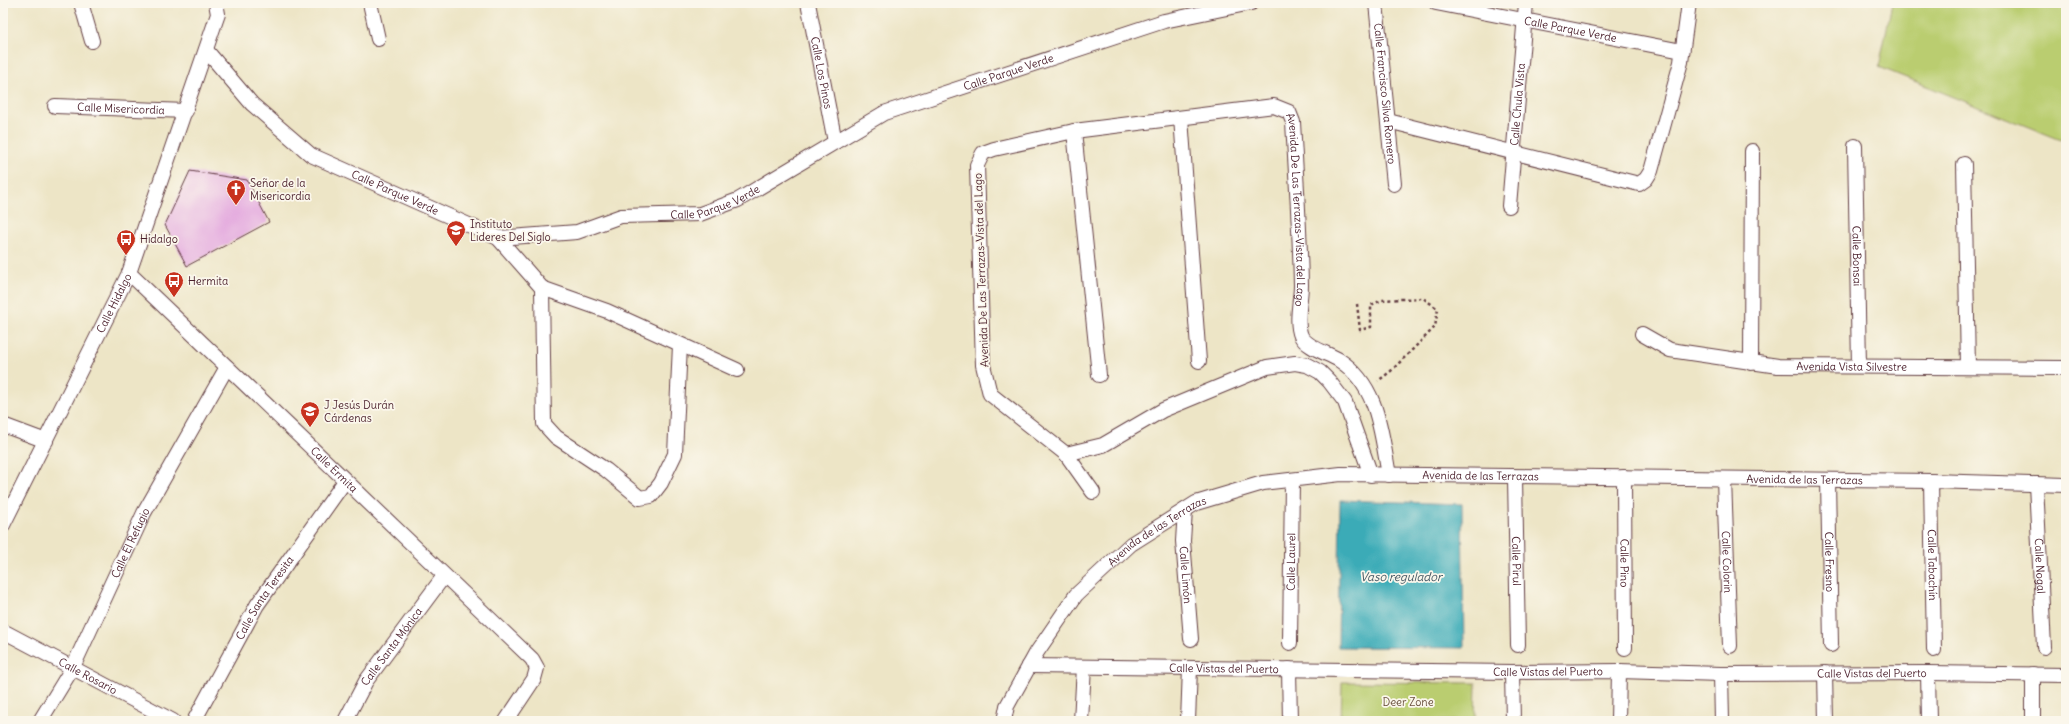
<svg xmlns="http://www.w3.org/2000/svg" width="2069" height="724" viewBox="0 0 2069 724" font-family="Delius,sans-serif">
<style>
.green{fill:#bacd70;stroke:#82764e}
.water{fill:#3babb7;stroke:#426571}
.building{fill:#e3a7de}
.lines{fill:none;stroke-linecap:round;stroke-linejoin:round}
.minor-casing{stroke:#623d42;stroke-width:16}
.path{stroke:#623d42;stroke-width:2.5;stroke-dasharray:3 3;stroke-linecap:butt}
.minor{stroke:#fff;stroke-width:14}
.labels{text-anchor:middle;dominant-baseline:central;stroke-width:3.5;stroke-linejoin:round;paint-order:stroke}
.street-label{font-size:11px;fill:#4a1f2b;stroke:#fbf7ec}
.poi-label{font-size:11px;fill:#4a1f2b;stroke:#fbf7ec;text-anchor:start}
.park-label{font-size:11px;fill:#6c5340;stroke:#fbf7ec}
.water-label{font-size:12px;font-style:italic;fill:#445763;stroke:#fbf7ec}
</style>
<rect width="100%" height="100%" fill="#fbf7ec"/>
<filter id="ink" filterUnits="userSpaceOnUse"><feTurbulence type="fractalNoise" baseFrequency=".025" numOctaves="2"/><feDisplacementMap in="SourceGraphic" scale="8" xChannelSelector="R" yChannelSelector="G"/><feConvolveMatrix kernelMatrix="1 2 1 2 8 2 1 2 1" color-interpolation-filters="sRGB"/></filter>
<filter id="wash" filterUnits="userSpaceOnUse"><feTurbulence type="fractalNoise" baseFrequency=".012" numOctaves="4" result="noise"/><feDisplacementMap in="SourceGraphic" scale="16" xChannelSelector="R" yChannelSelector="G"/><feGaussianBlur stdDeviation="0.9" result="paint"/><feColorMatrix in="noise" values="0 0 0 0 0 0 0 0 0 0 0 0 0 0 0 0 0 1.4 0 .05"/><feComposite in="paint" operator="in"/></filter>
<g filter="url(#wash)">
<rect width="100%" height="100%" fill="#ede5c6"/>
<path class="green" d="M1892 3H2066V142L1879 67Z
M1342 682 1476 683 1475 721H1341Z"/>
<path class="water" d="M1340 500 1462 504 1464 648 1338 647Z"/>
<g id="blocks">
<path class="building" d="M190 171 247 180 269 222 187 266 165 225Z"/>
</g>
</g>
<g filter="url(#ink)">
<use href="#blocks" fill-opacity="0" stroke="#623d42" stroke-width="1"/>
<g class="lines">
<g class="minor-casing">
<g id="minor">
<path d="M81 3 92 41"/>
<path d="M370 3 378 39"/>
<path id="s1" d="M808 3 835 142"/>
<path id="s2" d="M1376 3 1394 184"/>
<path id="s3" d="M1436 3 1682 51"/>
<path id="s4" d="M206 50 252 104 311 155 498 238 577 232 621 216 700 214 738 200 884 113 1164 21 1251 3"/>
<path id="s5" d="M55 106 186 111"/>
<path d="M1181 118 1199 361"/>
<path d="M1388 121 1639 184 1646 179 1651 171 1681 62 1689 3"/>
<path d="M1074 131 1099 375"/>
<path id="s6" d="M1855 146 1859 366"/>
<path d="M1964 164 1968 367"/>
<path id="s7" d="M1509 206 1526 3"/>
<path d="M498 238 542 288 607 311 737 370"/>
<path id="s8" d="M129 273 532 659 537 668 534 679 506 721"/>
<path d="M542 288 544 424 556 437 606 470 640 498 651 496 661 483 675 454 680 345"/>
<path id="s9" d="M1642 334 1670 350 1778 366 2066 368"/>
<path d="M1751 363 1752 151"/>
<path d="M3 425 46 441"/>
<path d="M1066 454 1093 492"/>
<path id="s10" d="M1371 475 1345 402 1329 381 1320 372 1307 365 1295 363 1267 367 1163 410 1103 445 1066 454 990 394 983 365 977 165 983 153 994 149 1074 131 1274 106 1289 112 1293 122C1296 176 1300 231 1301 285 1301 300 1295 322 1301 336 1307 348 1328 353 1339 360 1379 386 1381 433 1389 475"/>
<path id="s11" d="M1515 477 1518 645"/>
<path id="s12" d="M1624 477 1625 648"/>
<path id="s13" d="M1724 479 1730 646"/>
<path id="s14" d="M1828 480 1831 645"/>
<path id="s15" d="M1931 481 1934 650"/>
<path id="s16" d="M2036 484 2044 647"/>
<path id="s17" d="M1185 510 1183 541 1191 639"/>
<path id="s18" d="M3 525 129 273 218 14 216 3"/>
<path id="s19" d="M3 631 173 721"/>
<path id="s20" d="M1290 643 1292 480"/>
<path id="s21" d="M1029 666 1512 672 1619 671 1721 674 1928 673 2066 675"/>
<path d="M1289 669 1290 721"/>
<path d="M1512 672 1513 721"/>
<path d="M1825 673 1826 721"/>
<path d="M1928 673 1929 721"/>
<path d="M1721 674 1722 721"/>
<path id="s22" d="M40 721 73 667 144 513 227 367"/>
<path id="s23" d="M194 721 257 605 345 481"/>
<path id="s24" d="M345 721 366 681 444 576"/>
<path id="s25" d="M1004 721 1007 706 1037 652 1076 595 1131 544 1196 503 1263 483 1341 474 1931 481 2066 485"/>
<path d="M1081 721 1084 667"/>
<path d="M1188 721 1190 668"/>
<path d="M1618 721 1619 671"/>
<path d="M2033 721V674"/>
</g>
</g>
<path class="path" d="M1357 304 1360 330 1371 327V305L1382 300 1423 298 1438 309 1435 327 1391 371 1378 381"/>
<use href="#minor" class="minor"/>
</g>
</g>
<defs>
<g id="church-pin" transform="scale(1)"><path d="M0 17L-7.5 6A9.5 9.5 0 1 1 7.5 6Z" fill="#c8321e" stroke="#fbf7ec"/><path d="M-1.2-6h2.4v3.5h3.3v2.4h-3.3V6h-2.4V-.1h-3.3v-2.4h3.3Z" fill="#fff"/></g>
<g id="university-pin" transform="scale(1)"><path d="M0 17L-7.5 6A9.5 9.5 0 1 1 7.5 6Z" fill="#c8321e" stroke="#fbf7ec"/><path d="M0-5L7-2L0 1L-7-2ZM-4 1L0 2.5L4 1V4Q0 6-4 4Z" fill="#fff"/></g>
<g id="bus-pin" transform="scale(1)"><path d="M0 17L-7.5 6A9.5 9.5 0 1 1 7.5 6Z" fill="#c8321e" stroke="#fbf7ec"/><path d="M-5-6H5V4H4V6H2V4H-2V6H-4V4H-5ZM-3.5-4V0h7V-4ZM-3.5 1.2v1.5H-2V1.2ZM2 1.2v1.5H3.5V1.2Z" fill="#fff"/></g>
<g id="school-pin" transform="scale(1)"><path d="M0 17L-7.5 6A9.5 9.5 0 1 1 7.5 6Z" fill="#c8321e" stroke="#fbf7ec"/><path d="M0-5L7-2L0 1L-7-2ZM-4 1L0 2.5L4 1V4Q0 6-4 4Z" fill="#fff"/></g>
</defs>
<g fill-rule="evenodd">
<use href="#church-pin" x="236" y="189"/>
<use href="#university-pin" x="456" y="230"/>
<use href="#bus-pin" x="126" y="239"/>
<use href="#bus-pin" x="174" y="281"/>
<use href="#school-pin" x="310" y="411"/>
</g>
<g class="labels">
<g class="street-label">
<text stroke="none"><textPath href="#s3" startOffset="137">Calle Parque Verde</textPath></text>
<text stroke="none"><textPath href="#s4" startOffset="900">Calle Parque Verde</textPath></text>
<text stroke="none"><textPath href="#s1" startOffset="71">Calle Los Pinos</textPath></text>
<text stroke="none"><textPath href="#s2" startOffset="91">Calle Francisco Silva Romero</textPath></text>
<text stroke="none"><textPath href="#s7" startOffset="102">Calle Chula Vista</textPath></text>
<text stroke="none"><textPath href="#s5" startOffset="66">Calle Misericordia</textPath></text>
<text stroke="none"><textPath href="#s4" startOffset="241">Calle Parque Verde</textPath></text>
<text stroke="none"><textPath href="#s4" startOffset="576">Calle Parque Verde</textPath></text>
<text stroke="none"><textPath href="#s10" startOffset="1142">Avenida De Las Terrazas-Vista del Lago</textPath></text>
<text stroke="none"><textPath href="#s6" startOffset="110">Calle Bonsai</textPath></text>
<text transform="translate(981 270) rotate(-92)">Avenida De Las Terrazas-Vista del Lago</text>
<text stroke="none"><textPath href="#s18" startOffset="248">Calle Hidalgo</textPath></text>
<text stroke="none"><textPath href="#s9" startOffset="215">Avenida Vista Silvestre</textPath></text>
<text stroke="none"><textPath href="#s8" startOffset="284">Calle Ermita</textPath></text>
<text stroke="none"><textPath href="#s25" startOffset="586">Avenida de las Terrazas</textPath></text>
<text stroke="none"><textPath href="#s25" startOffset="910">Avenida de las Terrazas</textPath></text>
<text stroke="none"><textPath href="#s25" startOffset="250">Avenida de las Terrazas</textPath></text>
<text stroke="none"><textPath href="#s22" startOffset="200">Calle El Refugio</textPath></text>
<text stroke="none"><textPath href="#s11" startOffset="84">Calle Pirul</textPath></text>
<text stroke="none"><textPath href="#s20" startOffset="81">Calle Laurel</textPath></text>
<text stroke="none"><textPath href="#s13" startOffset="83">Calle Colorin</textPath></text>
<text stroke="none"><textPath href="#s14" startOffset="82">Calle Fresno</textPath></text>
<text stroke="none"><textPath href="#s12" startOffset="86">Calle Pino</textPath></text>
<text stroke="none"><textPath href="#s15" startOffset="84">Calle Tabachín</textPath></text>
<text stroke="none"><textPath href="#s16" startOffset="82">Calle Nogal</textPath></text>
<text stroke="none"><textPath href="#s17" startOffset="65">Calle Limón</textPath></text>
<text stroke="none"><textPath href="#s23" startOffset="142">Calle Santa Teresita</textPath></text>
<text stroke="none"><textPath href="#s24" startOffset="88">Calle Santa Mónica</textPath></text>
<text stroke="none"><textPath href="#s21" startOffset="195">Calle Vistas del Puerto</textPath></text>
<text stroke="none"><textPath href="#s21" startOffset="519">Calle Vistas del Puerto</textPath></text>
<text stroke="none"><textPath href="#s21" startOffset="843">Calle Vistas del Puerto</textPath></text>
<text stroke="none"><textPath href="#s19" startOffset="96">Calle Rosario</textPath></text>
</g>
<g class="poi-label">
<text x="250" y="183">Señor de la<tspan x="250" dy="13">Misericordia</tspan></text>
<text x="470" y="224">Instituto<tspan x="470" dy="13">Lideres Del Siglo</tspan></text>
<text x="140" y="239">Hidalgo</text>
<text x="188" y="281">Hermita</text>
<text x="324" y="405">J Jesús Durán<tspan x="324" dy="13">Cárdenas</tspan></text>
</g>
<g class="park-label">
<text x="1408" y="702">Deer Zone</text>
</g>
<g class="water-label">
<text x="1401" y="576">Vaso regulador</text>
</g>
</g>
<rect width="2069" height="724" fill="none" stroke="#fbf7ec" stroke-width="16"/>
</svg>
